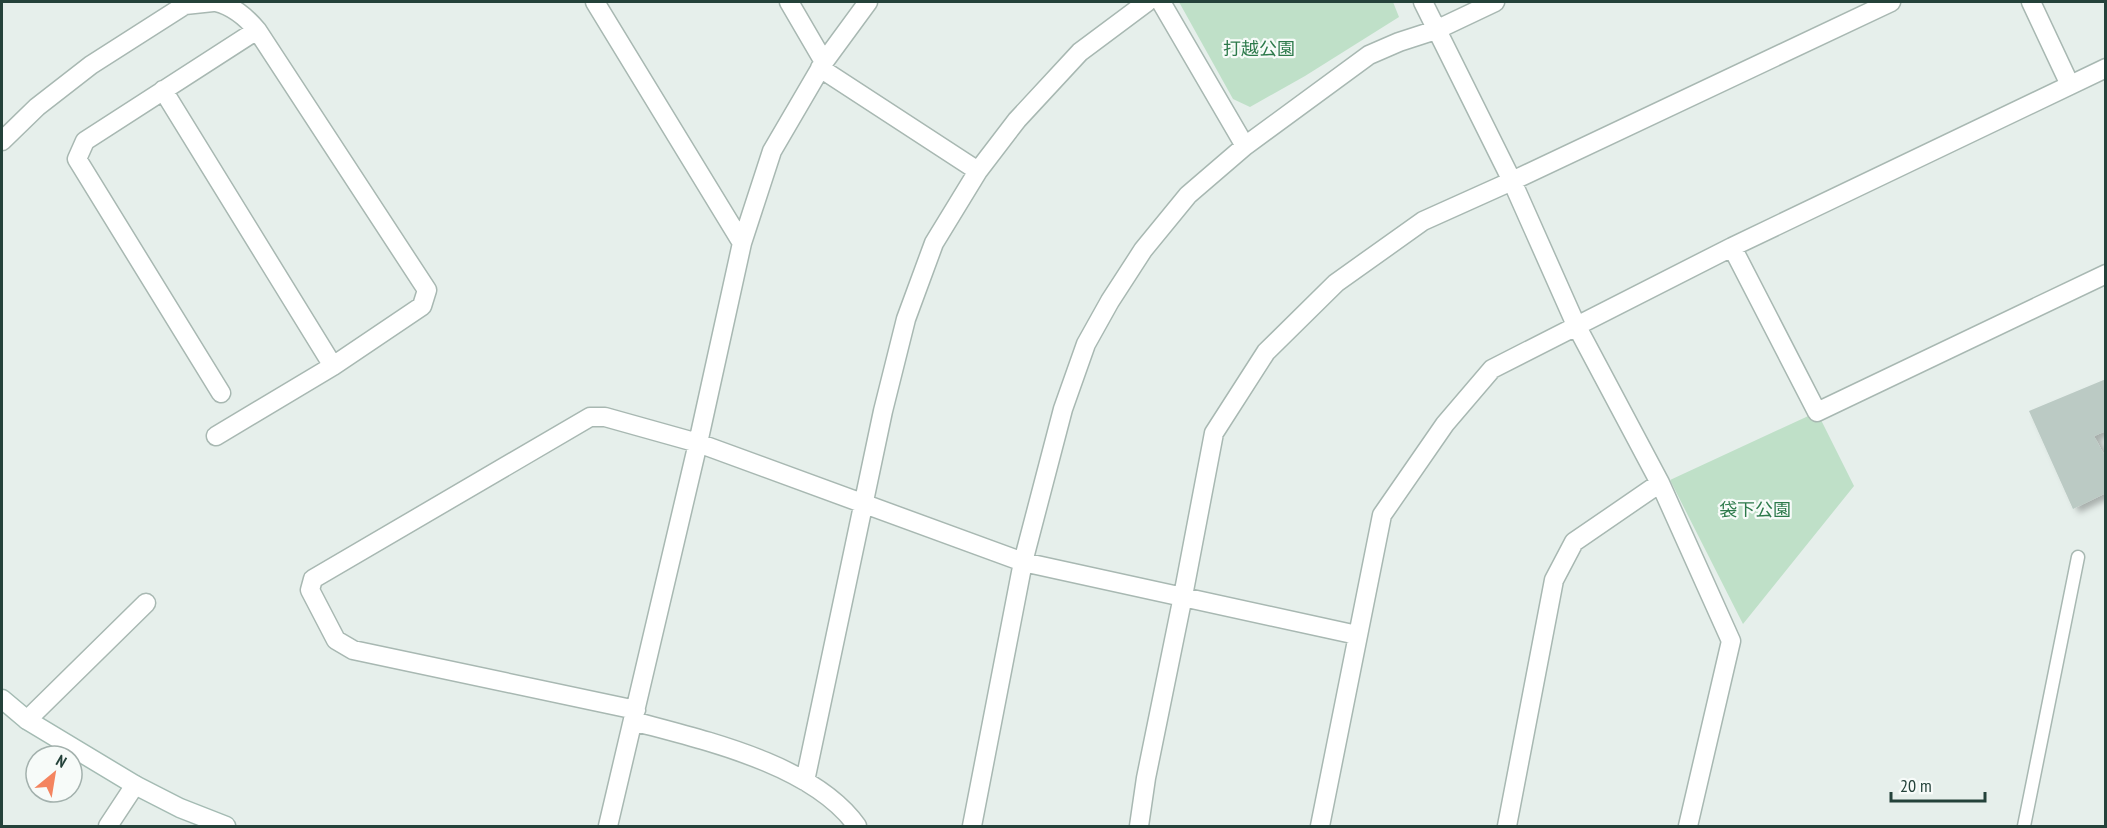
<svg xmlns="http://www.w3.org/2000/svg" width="2107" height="828" viewBox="0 0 2107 828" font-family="'PT Sans Narrow','Noto Sans JP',sans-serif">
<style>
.green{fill:#bfe0c8}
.building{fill:#bbcac4;filter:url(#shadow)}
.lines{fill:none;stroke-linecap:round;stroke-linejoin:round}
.lane-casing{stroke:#a8b8b2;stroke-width:15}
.street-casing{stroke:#a8b8b2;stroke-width:21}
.secondary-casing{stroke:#a4bbb3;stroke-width:21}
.lane{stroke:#fff;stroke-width:12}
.street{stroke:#fff;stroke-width:18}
.secondary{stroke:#fff;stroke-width:18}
.labels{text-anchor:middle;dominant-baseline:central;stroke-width:4.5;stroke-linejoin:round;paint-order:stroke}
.park-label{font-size:18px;fill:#2d7a4b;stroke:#f7fbf9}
</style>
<defs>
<filter id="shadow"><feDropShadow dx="6" dy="4" stdDeviation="3" flood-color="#0004"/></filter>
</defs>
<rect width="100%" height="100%" fill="#e6efeb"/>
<path class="green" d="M1179 2H1393L1399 17 1305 76 1250 107 1233 99Z
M1817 412 1854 486 1743 624 1670 480Z"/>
<path class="building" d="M2106 379V431L2094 436 2106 458V493L2073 509 2029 411Z"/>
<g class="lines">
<g class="lane-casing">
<path id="lane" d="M2024 826 2078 557"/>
</g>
<g class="street-casing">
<path id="street" d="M216 2C233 6 245 16 257 30L427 290 422 306 333 366 216 436
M595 2 742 243
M789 2 824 62
M1161 2 1245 146
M1423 2 1512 181 1576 325 1660 483 1731 641 1688 826
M2031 2 2070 85
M820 68 978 171
M163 90 333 366
M2 141 37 107 91 65 185 5 213 2
M1732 247 1817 412 2106 274
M221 393 77 159 85 141 257 30
M636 710 353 650 336 640 310 590 313 579 590 417H605L698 443 1023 562 1357 635
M27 720 146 603
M633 721C703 740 813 764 857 826
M805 781 883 411 906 319 934 243 978 171 1017 120 1080 52 1147 2
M108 826 135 785
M608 826 698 443 742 243 772 151 824 62 868 2
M972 826 1023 562 1063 409 1086 344 1110 301 1143 250 1188 195 1245 146 1369 55 1399 42 1436 30 1495 2
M1139 826 1146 778 1183 596 1214 433 1266 352 1336 283 1423 221 1512 181 1891 2
M1320 826 1382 515 1445 424 1492 369 1732 247 2106 68
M1507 826 1554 580 1574 542 1660 483"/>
</g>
<g class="secondary-casing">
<path id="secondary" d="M2 699 27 720 135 785 180 808 226 826"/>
</g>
<use href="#lane" class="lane"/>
<use href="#street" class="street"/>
<use href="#secondary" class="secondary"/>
</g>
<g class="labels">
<g class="park-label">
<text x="1259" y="48">打越公園</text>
<text x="1755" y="509">袋下公園</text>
</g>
</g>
<rect width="2107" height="828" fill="none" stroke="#24423a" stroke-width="6"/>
<g transform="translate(54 774) rotate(30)"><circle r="28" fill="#f7fbf9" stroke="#a3b1ad" stroke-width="1.5"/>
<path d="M0-4.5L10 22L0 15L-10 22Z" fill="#f4845f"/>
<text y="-9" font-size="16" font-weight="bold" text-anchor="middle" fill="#24423a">N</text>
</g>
<path d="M1891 792v9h94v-9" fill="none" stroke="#24423a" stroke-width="3"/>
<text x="1900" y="792" font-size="18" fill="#24423a" stroke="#f7fbf9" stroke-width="4.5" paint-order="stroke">20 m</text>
</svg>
